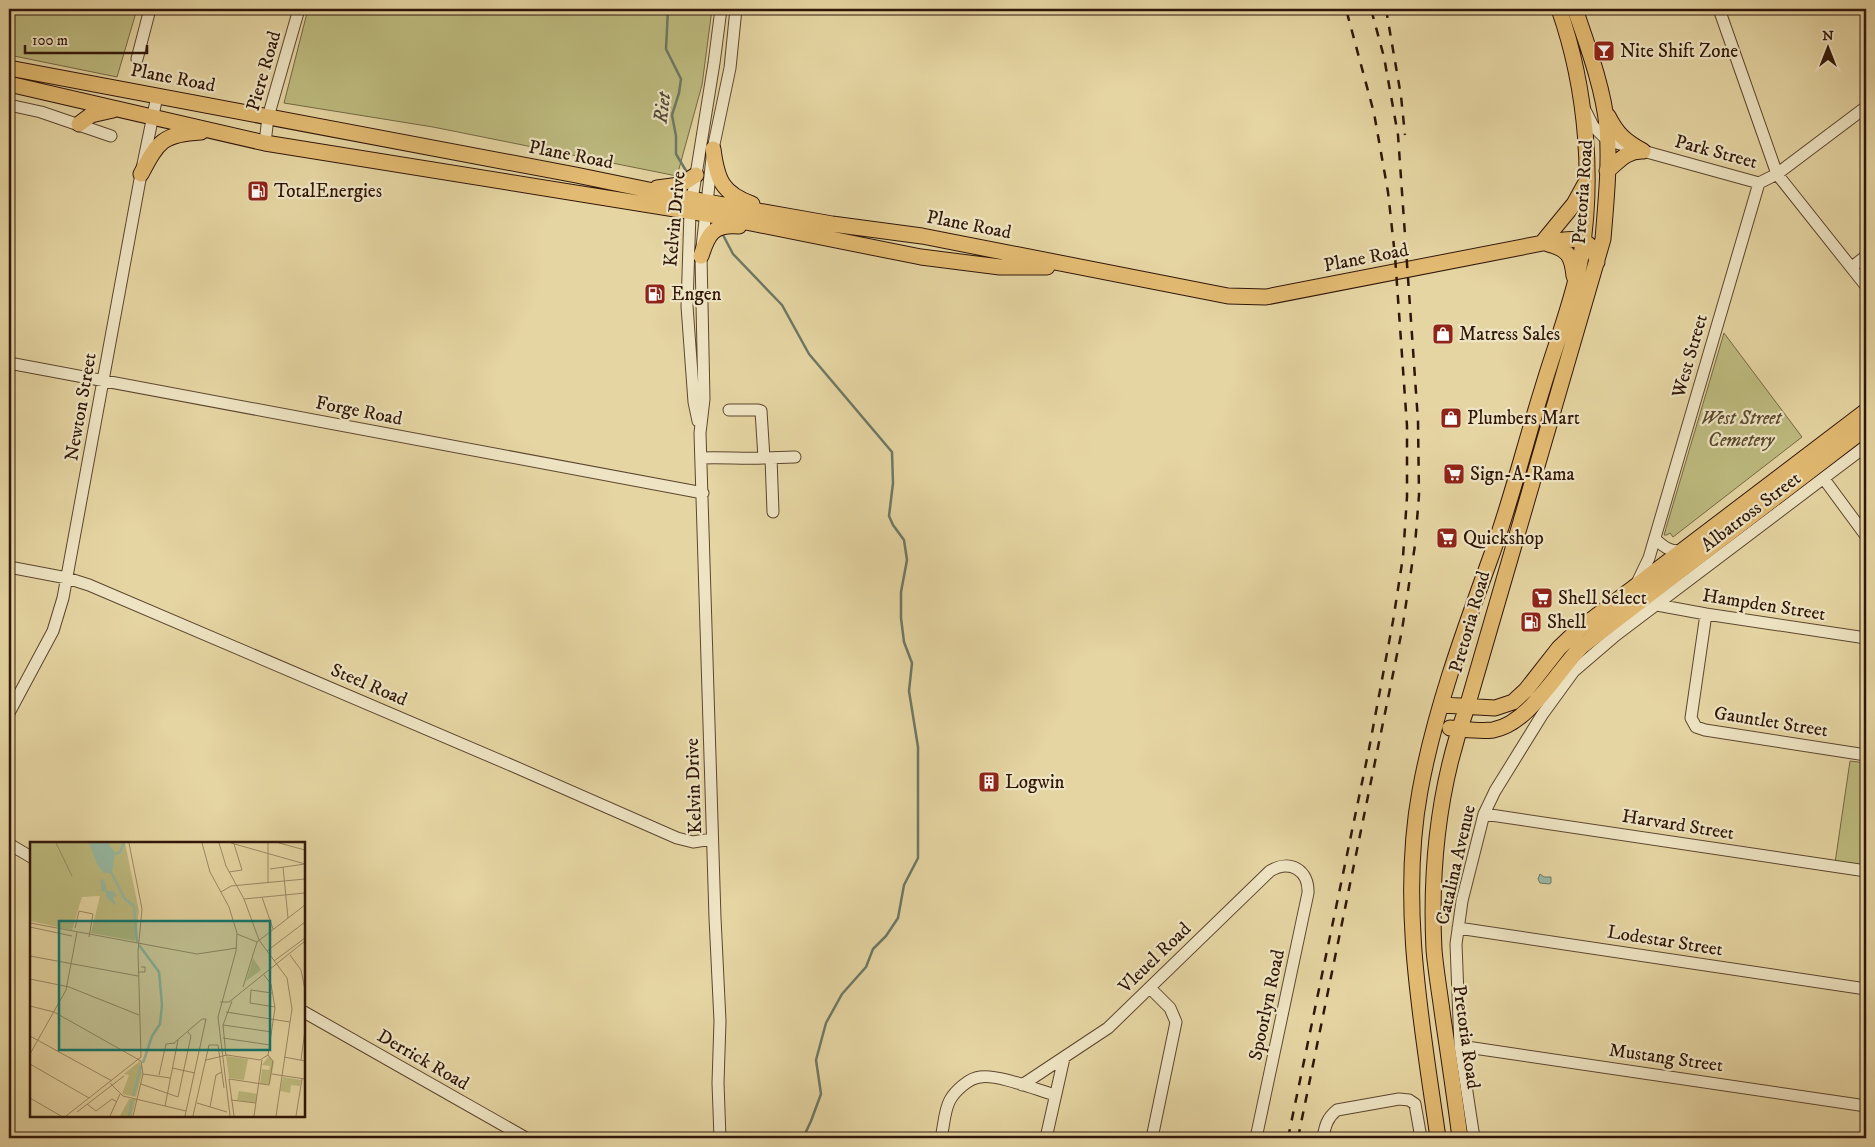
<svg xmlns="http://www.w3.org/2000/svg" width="1875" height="1147" viewBox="0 0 1875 1147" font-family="'IM FELL DW Pica',serif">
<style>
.green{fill:#bdbb7f;stroke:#766844}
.water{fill:#96b9a3;stroke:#6d7865}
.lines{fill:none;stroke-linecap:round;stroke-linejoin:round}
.stream{stroke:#6d7865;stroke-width:2.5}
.minor-casing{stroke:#5d462f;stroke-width:13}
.major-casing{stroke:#301609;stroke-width:17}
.minor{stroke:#eee4c3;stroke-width:11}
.major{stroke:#e2ba71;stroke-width:15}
.rail{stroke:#301609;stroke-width:2.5;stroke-dasharray:9 9;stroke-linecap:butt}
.labels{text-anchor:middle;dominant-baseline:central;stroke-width:4.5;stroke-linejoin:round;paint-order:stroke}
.poi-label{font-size:19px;fill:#301609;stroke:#eee4c3;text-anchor:start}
.street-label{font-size:19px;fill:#301609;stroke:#eee4c3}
.park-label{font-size:19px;font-style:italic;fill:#5a482c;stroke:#eee4c3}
.water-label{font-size:20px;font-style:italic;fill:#4f4737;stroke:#eee4c3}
.inset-river{fill:none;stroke:#96b9a3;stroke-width:2.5}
.inset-road{fill:none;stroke:#9d8965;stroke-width:1}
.view{fill:#0f766e;fill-opacity:0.15;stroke:#0f766e;stroke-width:2.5}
.inset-edge{fill:none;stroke:#301609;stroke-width:2.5}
</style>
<rect width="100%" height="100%" fill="#e5d5a2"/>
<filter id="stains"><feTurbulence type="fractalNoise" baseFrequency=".004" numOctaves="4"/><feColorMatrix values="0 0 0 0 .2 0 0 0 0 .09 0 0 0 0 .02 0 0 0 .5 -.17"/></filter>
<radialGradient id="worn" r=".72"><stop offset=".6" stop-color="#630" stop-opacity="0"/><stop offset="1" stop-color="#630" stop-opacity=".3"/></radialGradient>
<path class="green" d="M9 9H137L117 77 9 55Z
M308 9H712L702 85 677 176 433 127 284 103Z
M1724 333 1802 437 1673 537 1670 533 1667 535H1664Z
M1850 761 1866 763V868L1835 863Z"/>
<path class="water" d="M1540 874 1544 877H1551V883L1549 884 1540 883 1538 879Z"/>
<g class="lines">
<path class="stream" d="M668 9 666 49 681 79 679 93 672 115 676 136V154L688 174
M722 233 733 254 782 305 809 354 892 452 893 483 889 516 893 525 904 540 907 560 901 592V618L904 642 912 663 909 691 918 747V858L904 885 898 918 886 936 873 949 866 967 842 994 826 1023 816 1060 821 1094 811 1121 803 1138"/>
<g class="minor-casing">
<path id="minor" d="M1719 9 1777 174 1866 286
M137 59 150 9
M9 105 41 112 111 136
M1585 110 1593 126 1607 140 1643 151 1759 183 1777 174 1866 107
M265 143 268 117 299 9
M1852 267 1866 256
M9 363 703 493
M698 421 694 402 687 306 690 212 714 63 721 9
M701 458C722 457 743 459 764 458L761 411 758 410H729
M764 458 795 457
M771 458 773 512
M1824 479 1866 536
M1655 539C1664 547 1671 553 1684 550
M9 567 67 578 89 585 513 766 677 838 693 842 712 839
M1636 585 1649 558 1759 183
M1657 605 1706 614 1866 638
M1706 614 1691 718 1696 727 1705 730 1866 755
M9 713 53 631 63 598 141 174 157 96
M1484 814 1866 871
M9 844 31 857
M1458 928 1866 989
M1150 988 1170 1008 1176 1022 1152 1138
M304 1012 526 1138
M1460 1046 1866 1106
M1022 1085 1108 1028 1270 871C1290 859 1309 870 1308 893L1256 1138
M720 1138 718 1083 720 1021 715 918 700 433 704 399 701 256 713 149 730 68 736 9
M941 1138C944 1126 944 1111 950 1100 955 1091 969 1078 980 1077 998 1074 1037 1090 1055 1095
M1046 1138 1064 1058
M1323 1138C1325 1126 1327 1118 1337 1110L1399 1099 1409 1100 1415 1104 1421 1138
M1474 1138 1460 1046 1456 944 1462 901 1484 814 1495 791 1542 715 1574 671 1616 635 1866 446"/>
</g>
<g class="major-casing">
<path id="major" d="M9 68 576 175 707 202 832 224 922 236 1228 296 1266 297 1543 243C1566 240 1592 231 1597 262
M9 84 265 143 706 214 921 257 1000 267H1047
M1608 116C1617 134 1625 141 1643 151
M79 124 91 115 113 110
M713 149C717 180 722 193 752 204
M1607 171C1619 161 1626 151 1642 151
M141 174C158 142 162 134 201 132
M657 188 680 185 696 175
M1542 243 1574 204 1585 184
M1548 244C1568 249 1572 256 1574 276
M701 256C708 234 713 224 739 226
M1442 705 1495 708 1513 702 1526 690 1559 648 1578 630 1866 411
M1450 728C1464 729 1479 732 1493 730 1529 724 1557 671 1582 646L1866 428
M1438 1138C1422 1025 1399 905 1420 791 1434 714 1462 636 1489 562 1510 506 1524 447 1542 390 1554 349 1570 309 1579 267 1595 184 1587 89 1559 9
M1460 1138C1455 1098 1449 1058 1443 1018 1440 995 1436 972 1434 950 1430 868 1439 784 1467 707L1603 239C1606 202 1610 164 1607 127 1604 90 1587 44 1575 9"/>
</g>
<use href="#minor" class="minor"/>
<use href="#major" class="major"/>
<path class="rail" d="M1386 9 1401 96 1405 135
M1288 1138 1369 749 1393 621 1403 557 1407 497V426L1395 256 1388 192 1374 113 1346 9
M1298 1138 1402 630 1415 545 1419 495 1418 421 1398 135 1384 57 1371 9"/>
</g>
<defs>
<g id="bar-square" transform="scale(1.125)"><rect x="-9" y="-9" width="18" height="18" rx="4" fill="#8f2418" stroke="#eee4c3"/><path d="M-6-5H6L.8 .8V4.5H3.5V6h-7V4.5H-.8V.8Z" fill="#fff"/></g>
<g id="fuel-square" transform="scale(1.125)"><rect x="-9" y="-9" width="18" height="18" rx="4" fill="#8f2418" stroke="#eee4c3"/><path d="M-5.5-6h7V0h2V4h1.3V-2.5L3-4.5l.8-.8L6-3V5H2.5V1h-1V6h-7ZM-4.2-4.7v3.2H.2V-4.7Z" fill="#fff"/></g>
<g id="shop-square" transform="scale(1.125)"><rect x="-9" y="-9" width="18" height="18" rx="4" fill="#8f2418" stroke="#eee4c3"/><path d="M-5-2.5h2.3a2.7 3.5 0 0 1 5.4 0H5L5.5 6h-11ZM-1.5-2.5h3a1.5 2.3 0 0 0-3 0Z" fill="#fff"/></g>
<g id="supermarket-square" transform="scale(1.125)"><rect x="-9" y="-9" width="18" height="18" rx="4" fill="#8f2418" stroke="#eee4c3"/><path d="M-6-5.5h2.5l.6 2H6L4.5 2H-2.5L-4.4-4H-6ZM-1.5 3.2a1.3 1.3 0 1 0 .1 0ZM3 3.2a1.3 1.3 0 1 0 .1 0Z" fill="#fff"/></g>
<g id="building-square" transform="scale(1.125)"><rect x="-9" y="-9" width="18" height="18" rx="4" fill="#8f2418" stroke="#eee4c3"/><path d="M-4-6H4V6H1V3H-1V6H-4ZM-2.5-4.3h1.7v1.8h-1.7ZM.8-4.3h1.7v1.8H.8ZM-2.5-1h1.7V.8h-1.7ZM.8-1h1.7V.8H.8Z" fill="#fff"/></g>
</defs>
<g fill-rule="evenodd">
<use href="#bar-square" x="1604" y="51"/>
<use href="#fuel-square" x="258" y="191"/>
<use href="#fuel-square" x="655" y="294"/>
<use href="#shop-square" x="1443" y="334"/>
<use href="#shop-square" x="1451" y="418"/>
<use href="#supermarket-square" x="1454" y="474"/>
<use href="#supermarket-square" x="1447" y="538"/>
<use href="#supermarket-square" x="1542" y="598"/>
<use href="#fuel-square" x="1531" y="622"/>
<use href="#building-square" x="989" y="782"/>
</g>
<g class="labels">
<g class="poi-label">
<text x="1620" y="51">Nite Shift Zone</text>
<text x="274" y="191">TotalEnergies</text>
<text x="671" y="294">Engen</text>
<text x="1459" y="334">Matress Sales</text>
<text x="1467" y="418">Plumbers Mart</text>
<text x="1470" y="474">Sign-A-Rama</text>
<text x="1463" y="538">Quickshop</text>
<text x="1558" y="598">Shell Select</text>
<text x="1547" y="622">Shell</text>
<text x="1005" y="782">Logwin</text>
</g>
<g class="street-label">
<text transform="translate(264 71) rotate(-74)">Piere Road</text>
<text transform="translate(173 78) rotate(11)">Plane Road</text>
<text transform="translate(1716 152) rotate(15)">Park Street</text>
<text transform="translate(571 155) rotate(11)">Plane Road</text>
<text transform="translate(1583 192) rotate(-86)">Pretoria Road</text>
<text transform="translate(675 219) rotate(-85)">Kelvin Drive</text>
<text transform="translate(969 225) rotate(11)">Plane Road</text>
<text transform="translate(1366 258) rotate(-11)">Plane Road</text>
<text transform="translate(1690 356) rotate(-74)">West Street</text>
<text transform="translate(81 407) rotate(-80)">Newton Street</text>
<text transform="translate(359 411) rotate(11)">Forge Road</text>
<text transform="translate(1751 512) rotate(-37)">Albatross Street</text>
<text transform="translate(1764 605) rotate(9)">Hampden Street</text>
<text transform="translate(1470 622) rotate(-74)">Pretoria Road</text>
<text transform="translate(369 685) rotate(23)">Steel Road</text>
<text transform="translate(1771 722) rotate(9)">Gauntlet Street</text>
<text transform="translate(694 786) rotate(-92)">Kelvin Drive</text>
<text transform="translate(1678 825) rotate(9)">Harvard Street</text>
<text transform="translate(1456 865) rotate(-77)">Catalina Avenue</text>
<text transform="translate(1665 941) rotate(9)">Lodestar Street</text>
<text transform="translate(1155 958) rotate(-44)">Vleuel Road</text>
<text transform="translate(1267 1005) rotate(-78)">Spoorlyn Road</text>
<text transform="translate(1466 1037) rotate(82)">Pretoria Road</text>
<text transform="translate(1666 1058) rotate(8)">Mustang Street</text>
<text transform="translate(423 1060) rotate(30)">Derrick Road</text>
</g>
<g class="park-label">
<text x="1741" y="418">West Street<tspan x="1741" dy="22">Cemetery</tspan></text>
</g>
<g class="water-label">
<text transform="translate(663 108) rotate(-83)">Riet</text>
</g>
</g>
<g transform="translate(30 842)">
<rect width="275" height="275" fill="#e5d5a2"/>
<path d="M0 1H95L109 69 105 99 61 91 70 54 52 55 42 88 0 79ZM223 116 231 128 216 139ZM196 214 218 217 214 238 199 236ZM239 214 244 220 240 242H230L232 227 239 228 240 224 232 223ZM110 219 112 232 106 255 92 252 99 233 94 232ZM253 235 271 238 270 244 261 243 260 251 250 249ZM209 249 227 252 226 261 207 258ZM99 257H106L102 274H90Z" fill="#bdbb7f"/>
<path d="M59 1H78L85 11 82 31H74L68 24ZM74 37 77 49H83L87 54 83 55 86 64 76 55V47L75 50 69 48 72 47 70 39Z" fill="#96b9a3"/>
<path class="inset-river" d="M85 12 90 10 94 1M81 30 95 57 104 64 107 100M109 103 129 130 132 163 130 182 122 194 113 221M103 254 111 224M99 274 102 258"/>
<path class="inset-road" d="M26 1 42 34M172 1 180 30 199 65 207 91 206 109 188 175 200 274M189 1 196 24 214 57 229 98 257 136 262 167 246 274M201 1 275 22M249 1 275 8M253 25 258 76M240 27 275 22M199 30 212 28 204 2M238 41V1M191 50 201 44 275 37M232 55 243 87M214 57 275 51M0 81 167 112 207 106M0 85 42 94M45 86 49 69 63 72 59 95M207 92 227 100 275 63M237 109 275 80M260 113 271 128 275 148M0 114 108 134M244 119 275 96M108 130H115V125H111M234 133 241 142 245 166 238 213M0 137 39 145 109 173M213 145 227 100M221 148 220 161 245 165M221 148 242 151M190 160H199L275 99M0 164 24 170 111 219 113 232 103 274M196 170 260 180M193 183 242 190M0 194 82 239M193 196 240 203M144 201 172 177H176L155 274M0 212 36 148 47 90M196 214 193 183 202 159M254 215 275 219M176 218 197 213 230 218 238 213 243 219 239 243 199 237 204 274M271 218 275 188M0 222 59 256M142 226 165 231M113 232 140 236M242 232 275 237M129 233 136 202 145 201M80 241 93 254 156 269M111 242 148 255 161 194 158 190M0 256 31 274M201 258 226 261M167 261 197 270M57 262 66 269 82 257 87 260M135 264 148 198M180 265 186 233 192 230M47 270 94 234M36 274 111 215 108 109 112 67 99 1M80 274 90 252M163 274 179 203H188L194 246M224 274 232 218M266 274 272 237"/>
<path class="view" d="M29 79H240V208H29Z"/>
<rect width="275" height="275" class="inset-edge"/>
</g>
<rect width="1875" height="1147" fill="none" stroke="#e5d5a2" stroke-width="30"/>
<rect x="10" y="10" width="1855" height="1127" fill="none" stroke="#301609" stroke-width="2.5"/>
<rect x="15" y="15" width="1845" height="1117" fill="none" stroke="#301609"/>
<g transform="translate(1828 48)" stroke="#eee4c3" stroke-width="4" paint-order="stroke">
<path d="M0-4L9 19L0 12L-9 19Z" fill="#301609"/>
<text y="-8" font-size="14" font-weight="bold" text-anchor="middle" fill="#301609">N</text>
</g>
<path d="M25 45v8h122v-8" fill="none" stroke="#301609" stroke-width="2.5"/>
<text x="32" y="45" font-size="15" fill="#301609" stroke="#eee4c3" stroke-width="4" paint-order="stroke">100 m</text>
<rect width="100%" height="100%" filter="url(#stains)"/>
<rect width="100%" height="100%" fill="url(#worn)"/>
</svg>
